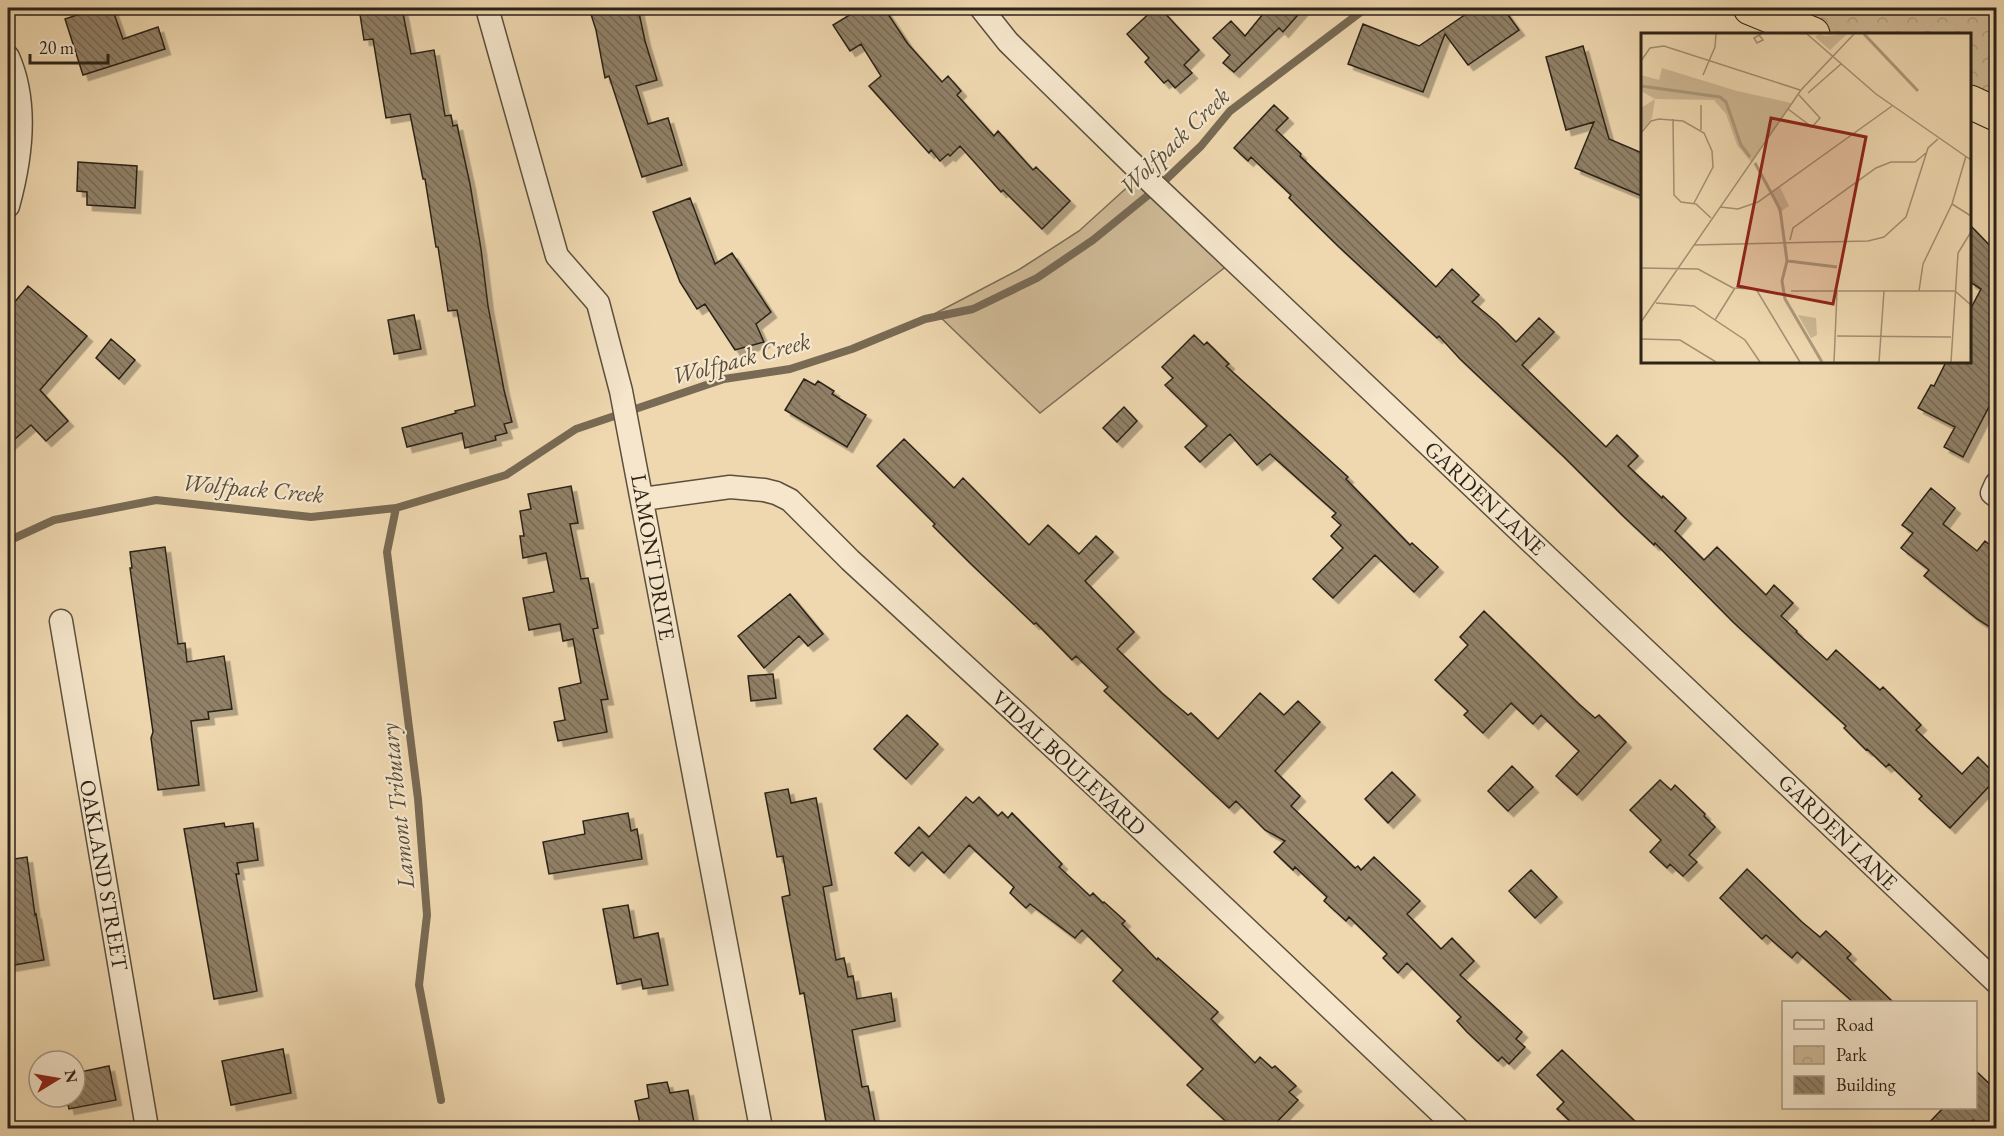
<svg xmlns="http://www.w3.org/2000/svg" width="2004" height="1136" viewBox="0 0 2004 1136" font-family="'EB Garamond',serif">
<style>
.grass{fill:#ceb996;stroke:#7c6e56;stroke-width:1.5}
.park{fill:url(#park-crowns);stroke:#7c6e56;stroke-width:1.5}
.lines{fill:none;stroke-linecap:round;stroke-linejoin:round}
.stream{stroke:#786a54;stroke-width:8}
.building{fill:url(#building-back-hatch);stroke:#2b2317;stroke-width:1.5;filter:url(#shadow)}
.minor-casing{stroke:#5c503d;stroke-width:25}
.trunk-casing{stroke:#2b2317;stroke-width:35}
.minor{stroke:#f5e6cc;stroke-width:22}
.trunk{stroke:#efd8b0;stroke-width:33}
.labels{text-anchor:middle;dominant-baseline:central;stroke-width:4.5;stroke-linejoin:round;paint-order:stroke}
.street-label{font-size:22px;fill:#2b2317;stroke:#f5e6cc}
.water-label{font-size:24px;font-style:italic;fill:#584d3a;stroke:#f5e6cc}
.inset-river{fill:none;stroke:#ac9a7c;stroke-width:3}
.inset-road{fill:none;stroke:#a19073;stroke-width:1.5}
.view{fill:#8f2418;fill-opacity:0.15;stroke:#8f2418;stroke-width:3}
.inset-edge{fill:none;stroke:#2b2317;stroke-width:3}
</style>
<defs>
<pattern id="park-crowns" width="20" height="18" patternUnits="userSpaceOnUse" patternTransform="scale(1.5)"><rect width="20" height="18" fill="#ceb996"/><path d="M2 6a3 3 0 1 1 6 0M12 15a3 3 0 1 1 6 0" fill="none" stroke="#b19f81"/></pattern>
<pattern id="building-back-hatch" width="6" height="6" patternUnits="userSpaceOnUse" patternTransform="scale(1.5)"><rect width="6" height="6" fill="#918167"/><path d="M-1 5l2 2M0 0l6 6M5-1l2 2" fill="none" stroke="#776954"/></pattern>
<filter id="shadow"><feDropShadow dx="5.5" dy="5.5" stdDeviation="0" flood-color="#0004"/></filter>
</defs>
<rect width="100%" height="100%" fill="#efd8b0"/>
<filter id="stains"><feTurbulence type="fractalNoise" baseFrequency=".00333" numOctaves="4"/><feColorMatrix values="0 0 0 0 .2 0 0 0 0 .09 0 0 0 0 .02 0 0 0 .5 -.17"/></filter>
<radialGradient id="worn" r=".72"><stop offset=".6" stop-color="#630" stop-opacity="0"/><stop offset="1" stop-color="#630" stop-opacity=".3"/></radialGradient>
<path class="grass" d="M1144 172 1233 261 1040 413 936 313 1020 269 1079 231Z"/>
<path class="park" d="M1740 8H1996V111L1970 100V34H1807Z"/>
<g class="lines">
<path class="stream" d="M396 508 387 552 418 799 427 915 419 985 441 1100
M8 541 54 520 156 500 311 517 396 508 506 475 576 429 724 379 790 369 852 349 925 319 973 309 1037 278 1093 240 1157 188 1201 146 1230 111 1366 8"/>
</g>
<path class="building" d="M98 8H112L123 39 158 27 165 49 83 75 65 19Z
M359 8H402L411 54 434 50 445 116 451 115 453 126 457 125 470 184 481 249 488 306 504 390 512 422 504 424 507 433 495 436 496 440 465 448 462 433 407 447 402 428 456 413 455 411 475 406 457 310 448 311 438 247H436L425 179H423L410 114 386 118 373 39 364 40Z
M589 8H638L645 41 657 80 636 86 648 124 668 118 682 165 642 177 609 76 605 78 596 30Z
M861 8H884L908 44 942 82 948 76 961 91 957 95 994 136 998 131 1033 170 1036 167 1070 201 1042 229 1003 190 1001 192 960 146 950 156 948 154 940 161 931 150 929 153 869 86 881 76 861 44 850 51 833 25Z
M1155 8H1160L1199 50 1184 65 1192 73 1175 88 1168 80 1164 83 1145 62 1149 58 1127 34Z
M1255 8H1304L1283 32 1279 28 1234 72 1223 63 1230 55 1213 38 1231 21 1245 36 1263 14Z
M1475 8H1503L1519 30 1468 65 1445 34 1423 92 1348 64 1363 24 1419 46Z
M1583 46 1609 139 1642 153V196L1575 168 1594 122 1566 130 1546 57Z
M1274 105 1288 118 1276 130 1301 154 1300 156 1436 287 1452 269 1479 295 1472 302 1496 322 1516 342 1539 318 1554 332 1522 365 1606 447 1617 435 1638 456 1628 466 1662 498 1663 496 1686 518 1675 531 1704 560 1717 547 1766 595 1774 585 1793 603 1781 616 1797 631 1796 632 1827 660 1836 650 1880 690 1883 687 1921 725 1916 730 1962 774 1978 757 1996 775V779L1950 828 1919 799 1922 796 1889 764 1886 767 1867 749 1866 750 1844 728 1846 726 1733 622 1655 543 1654 545 1623 516 1564 457 1460 359 1439 336 1437 338 1339 247 1289 198 1291 195 1251 157 1248 161 1234 148Z
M78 162 137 166 135 208 87 205V192L77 191Z
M690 198 715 264 732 253 771 312 756 324 764 342 735 350 705 304 697 309 680 282 653 212Z
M1970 225 1996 252V393L1963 457 1944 447 1955 427 1918 408 1931 385 1934 386 1946 362H1970V310L1981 289 1970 282Z
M28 286 87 336 40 390 68 421 46 441 31 425 8 445V310Z
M414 315 421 349 394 354 388 320Z
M1194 335 1204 345 1207 342 1229 364 1226 366 1348 477 1346 479 1410 545 1412 543 1438 567 1414 592 1375 555 1333 598 1313 579 1343 548 1331 536 1341 525 1332 517 1336 513 1270 454 1257 465 1230 434 1200 462 1185 447 1207 426 1165 385 1173 378 1162 367Z
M111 339 135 360 119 379 96 358Z
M804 379 815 385 818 381 834 391 832 394 866 415 847 447 785 410Z
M1124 407 1137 421 1117 442 1103 428Z
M904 439 954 488 963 478 1029 545 1048 525 1079 554 1096 536 1113 552 1085 581 1134 632 1117 649 1162 693 1188 715 1191 713 1218 739 1260 693 1284 715 1298 701 1320 722 1275 771 1300 796 1291 806 1355 868 1358 866 1361 870 1374 857 1420 901 1407 914 1441 949 1452 938 1474 961 1460 975 1522 1032 1516 1039 1525 1047 1509 1064 1502 1057 1498 1061 1467 1032 1457 1021 1461 1017 1407 963 1398 973 1383 958 1387 954 1349 917 1346 921 1324 901 1327 897 1295 867 1293 870 1274 852 1285 841 1265 830 1236 801 1229 808 1104 691 1108 687 1076 656 1072 660 1036 623 1034 624 971 564 933 526 935 524 877 466Z
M571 486 578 523 570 524 581 579 588 578 598 628 593 629 608 699 601 700 607 732 558 741 554 722 565 720 559 688 581 683 573 639 563 641 560 624 529 630 523 598 554 592 546 553 523 558 520 536H524L520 511 531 509 528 494Z
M1931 488 1955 508 1943 524 1977 551 1985 541 1996 550V631L1977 619 1924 576 1929 570 1901 548 1913 533 1902 525Z
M165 547 178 644 185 643 187 662 224 656 232 709 208 712 209 719 191 721 199 785 158 790 151 738 153 732 130 568H132L130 552Z
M790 594 823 634 808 646 799 636 764 668 738 636Z
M1484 611 1579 704 1595 718 1599 715 1626 742 1577 795 1556 776 1579 751 1541 715 1533 724 1511 703 1483 733 1464 715 1468 711 1435 680 1468 645 1460 637Z
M773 674 776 698 751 701 748 676Z
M907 715 938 744 906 779 874 749Z
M1512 766 1533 787 1508 811 1488 791Z
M1392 772 1415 795 1388 823 1365 799Z
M1660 780 1671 790 1675 785 1705 814 1704 816 1715 827 1689 855 1697 862 1683 876 1670 864 1667 868 1650 852 1661 840 1630 810Z
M788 789 791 803 816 798 832 885 823 887 836 960 844 958 848 977 853 976 857 999 891 993 895 1021 852 1030 862 1087 868 1086 876 1128H827L804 993 800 994 782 897 790 895 783 856 777 857 765 793Z
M966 797 973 803 979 797 998 816 1002 812 1008 818 1012 813 1062 864 1059 867 1090 896 1093 893 1103 903 1104 902 1125 921 1122 924 1157 960 1158 958 1218 1012 1211 1019 1255 1063 1260 1057 1272 1068 1275 1066 1296 1086 1289 1092 1298 1100 1271 1128H1233L1187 1085 1203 1069 1113 981 1123 970 1082 930 1075 938 1030 904 1026 908 1010 893 1014 887 969 845 944 873 922 852 909 866 895 853 919 827 929 837Z
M628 813 631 831 637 829 642 859 549 874 543 842 585 834 583 821Z
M224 823 225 827 253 823 258 860 237 863 239 874H236L257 991 214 999 184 829Z
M27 857 35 915 36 914 44 960 8 966V860Z
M1747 869 1802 922 1820 937 1826 931 1851 954 1847 958 1893 1002H1853L1797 952 1792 958 1766 935 1762 939 1720 898Z
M1531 870 1557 897 1535 918 1509 891Z
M628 905 634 938 658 933 668 985 643 989 641 979 617 984 603 909Z
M283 1049 291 1093 231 1105 222 1061Z
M1562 1050 1642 1128H1577L1557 1109 1564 1102 1537 1075Z
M109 1066 116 1100 69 1109 66 1097H75V1073Z
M1976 1071 1996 1090V1128H1982L1973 1120 1965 1128H1924L1944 1107H1976Z
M667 1082 670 1093 688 1090 695 1128H641L635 1101 649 1098 647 1085Z"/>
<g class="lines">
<g class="minor-casing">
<path id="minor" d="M487 8 557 256 598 303 621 391 761 1128
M981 8 1008 42 1151 182 1996 982
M8 57C29 104 21 159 8 206
M1996 484 1992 493 1996 496
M643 499 730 487 764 490 776 493 790 500 850 560 1102 792 1457 1128
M61 621 147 1128"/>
</g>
<g class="trunk-casing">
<path id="trunk" d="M1750 8 1813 34
M1970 102 1996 114"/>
</g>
<use href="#minor" class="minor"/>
<use href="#trunk" class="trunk"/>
</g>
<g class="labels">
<g class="street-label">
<text transform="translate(1485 498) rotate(43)">GARDEN LANE</text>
<text transform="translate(653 557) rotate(80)">LAMONT DRIVE</text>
<text transform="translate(1069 763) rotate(43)">VIDAL BOULEVARD</text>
<text transform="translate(1838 832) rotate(44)">GARDEN LANE</text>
<text transform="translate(104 875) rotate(80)">OAKLAND STREET</text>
</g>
<g class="water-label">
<text transform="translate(1174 141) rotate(-44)">Wolfpack Creek</text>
<text transform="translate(741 358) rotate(-15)">Wolfpack Creek</text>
<text transform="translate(253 488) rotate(5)">Wolfpack Creek</text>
<text transform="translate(397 806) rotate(-96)">Lamont Tributary</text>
</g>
</g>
<g transform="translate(1641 33)">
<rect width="330" height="330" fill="#efd8b0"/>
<path d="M139 154 148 173 138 180 130 160Z" fill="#ceb996"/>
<path d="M21 35 96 58 85 65V81L73 67 14 66 11 85 0 98V75L14 66 0 58V42L18 47Z" fill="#ceb996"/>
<path d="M178 1 183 3 206 1 189 17 174 4ZM96 58 150 70 111 130 96 112 85 81V65Z" fill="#ceb996"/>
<path d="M157 282 175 285 176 302 170 305Z" fill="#ceb996"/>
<path class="inset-river" d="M223 1 277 58M0 53 79 64 85 69 100 112 109 124M114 130 139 176 146 228 141 248 144 266 181 329M147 228 196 234"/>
<path class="inset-road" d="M166 1 235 61 330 127M118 2 122 7 116 10 113 5 120 1M0 28 9 15 23 13 159 57M62 42 74 14 75 1M167 60 200 31M147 76 171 94 179 85 158 62M32 86 33 162 40 169 55 171 70 185M60 97V72M0 100 10 88 18 86 42 88 63 100 71 118 72 134 53 170M311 171 330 183M79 174 97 176 117 169 251 73M149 207 152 195 235 135 250 129H274L285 120M53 212 227 208 243 204 265 184 287 115 297 106M0 235 57 236 92 255 115 256 159 329M150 258H314L330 272M278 258 282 231 311 171 325 123M15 270 53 273 104 307 119 329M74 287 94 255M0 289 160 57 213 1M196 303 310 304M0 306 39 307 75 329M193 329 196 259M238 329 243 258M310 329 317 220 330 199"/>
<path class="view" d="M130 85 225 104 192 271 97 253Z"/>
<rect width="330" height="330" class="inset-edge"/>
</g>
<rect width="2004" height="1136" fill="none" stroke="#efd8b0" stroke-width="30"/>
<rect x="9" y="9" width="1986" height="1118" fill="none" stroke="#2b2317" stroke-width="3"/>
<rect x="15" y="15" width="1974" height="1106" fill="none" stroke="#2b2317" stroke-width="1.5"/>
<rect x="1782" y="1001" width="195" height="108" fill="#f5e6cc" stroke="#a49884" stroke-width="1.5"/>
<rect x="1794" y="1020" width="30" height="9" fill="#f5e6cc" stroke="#a49884" stroke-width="1.5"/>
<text x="1836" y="1031" font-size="18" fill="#2b2317">Road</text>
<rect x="1794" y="1046" width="30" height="18" fill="url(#park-crowns)" stroke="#a49884" stroke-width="1.5"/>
<text x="1836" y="1061" font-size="18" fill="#2b2317">Park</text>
<rect x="1794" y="1076" width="30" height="18" fill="url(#building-back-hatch)" stroke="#a49884" stroke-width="1.5"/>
<text x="1836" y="1091" font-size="18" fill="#2b2317">Building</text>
<g transform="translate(57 1079) rotate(79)"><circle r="28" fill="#f5e6cc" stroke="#a49884" stroke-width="1.5"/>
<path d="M0-4.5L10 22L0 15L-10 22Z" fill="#8f2418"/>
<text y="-9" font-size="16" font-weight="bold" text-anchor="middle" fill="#2b2317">N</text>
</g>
<path d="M30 54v9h78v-9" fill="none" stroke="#2b2317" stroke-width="3"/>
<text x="39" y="54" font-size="18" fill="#2b2317" stroke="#f5e6cc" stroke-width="4.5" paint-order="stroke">20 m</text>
<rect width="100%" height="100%" filter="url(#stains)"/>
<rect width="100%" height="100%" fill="url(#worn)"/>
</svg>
